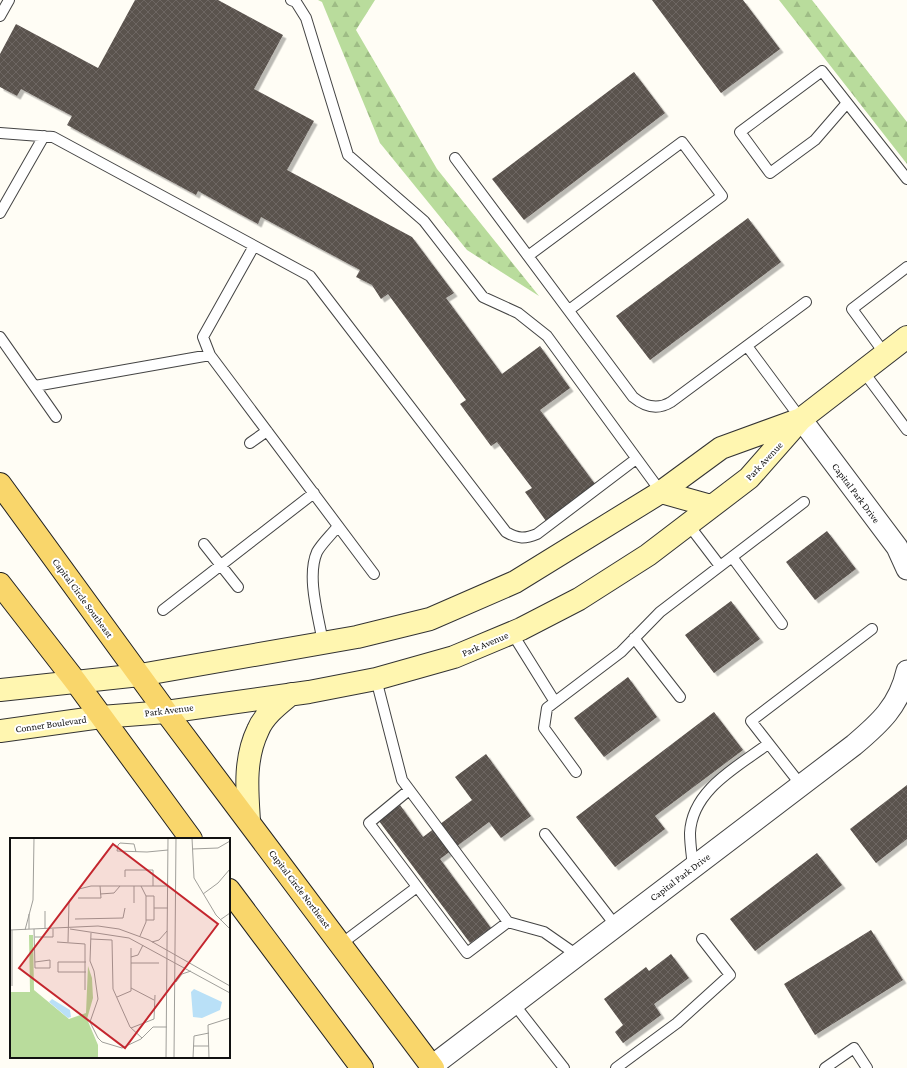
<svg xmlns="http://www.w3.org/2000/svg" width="907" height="1068" viewBox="0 0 907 1068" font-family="'Crimson Pro',serif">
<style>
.forest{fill:url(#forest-firs)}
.building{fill:url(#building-cross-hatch);filter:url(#shadow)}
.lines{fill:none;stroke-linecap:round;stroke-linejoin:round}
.service-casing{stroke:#444;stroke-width:12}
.minor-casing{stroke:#444;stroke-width:23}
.secondary-casing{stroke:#333;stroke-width:24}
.primary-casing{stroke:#222;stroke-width:24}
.service{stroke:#fff;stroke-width:10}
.minor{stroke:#fff;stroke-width:21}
.secondary{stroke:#fff6b0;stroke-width:22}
.primary{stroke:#f9d66b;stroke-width:22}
.labels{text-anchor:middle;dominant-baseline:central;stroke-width:4;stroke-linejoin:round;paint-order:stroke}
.street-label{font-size:10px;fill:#111;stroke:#fff}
.inset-road{fill:none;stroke:#a09f9a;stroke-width:1}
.view{fill:#c4262e;fill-opacity:0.15;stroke:#c4262e;stroke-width:2}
.inset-edge{fill:none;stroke:#111;stroke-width:2}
</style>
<defs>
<pattern id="forest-firs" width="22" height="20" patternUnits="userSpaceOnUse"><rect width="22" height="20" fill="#b9dc9c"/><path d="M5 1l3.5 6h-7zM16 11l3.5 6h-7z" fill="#9ebc85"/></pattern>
<pattern id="building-cross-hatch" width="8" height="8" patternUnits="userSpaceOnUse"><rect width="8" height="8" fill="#5a524d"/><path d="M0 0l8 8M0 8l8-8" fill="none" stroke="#6d6662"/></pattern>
<filter id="shadow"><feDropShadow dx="3.5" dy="3.5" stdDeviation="0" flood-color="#0004"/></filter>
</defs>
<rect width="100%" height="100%" fill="#fffdf5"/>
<path class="forest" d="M318 0H375L356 30 437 169 539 296 467 250 380 143 322 2Z
M779 0H812L907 122V164Z"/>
<path class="building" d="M135 0H218L283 35 254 89 314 121 287 170 412 237 454 293 446 298 502 374 540 346 570 388 540 410 595 484 546 521 525 492 532 488 497 442 491 446 460 404 466 400 388 294 381 299 372 285 356 277 360 270 261 217 258 224 198 191 196 195 67 125 72 116 21 89 17 96 0 87V54L16 24 98 68Z
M652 0H743L780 49 721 93Z
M634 72 665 113 524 220 492 179Z
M748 218 781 262 650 360 616 316Z
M827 531 856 569 815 600 786 562Z
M731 601 760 639 714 673 685 635Z
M628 677 657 717 604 757 574 718Z
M714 712 743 750 655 816 665 829 615 867 576 817Z
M486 754 531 816 501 838 489 822 440 859 491 928 470 943 379 821 400 805 423 837 472 800 455 777Z
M907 785V839L876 863 850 829Z
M817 853 842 885 755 951 730 919Z
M871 930 903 980 815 1035 784 984Z
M671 954 689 978 654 1004 661 1015 623 1043 615 1032 623 1025 604 999 646 967 649 971Z"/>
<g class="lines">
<g class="service-casing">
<path id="service" d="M291 0 296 2 306 18 348 155 424 221 483 297 518 313 547 336 661 492
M0 16 9 0
M847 103 815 140 770 173 740 132 822 71 907 179
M0 133 53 137 310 276 506 532C518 539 525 539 537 534L636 459
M455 158 633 397C645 407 658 410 671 402L806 302
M0 213 44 136
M254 246 203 337 210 355 374 574
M528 256 682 142 722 196 569 310
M0 337 56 417
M747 346 801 419
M885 354 852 309 907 267
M863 371 907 430
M35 386 210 355
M250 443 267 431
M688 524 720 566
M204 544 238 587
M732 557 782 624
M163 610 314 493
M512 633 555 702
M634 638 680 697
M323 643C319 618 306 577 317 552 322 543 332 534 338 526
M376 679 402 780 508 922 544 932 577 955
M576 772 544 728 547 708 621 652 660 612 804 502
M801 785 751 721 872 629
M409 790 369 823 467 953 508 922
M545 834 616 926
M693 867C692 856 690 845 690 833 692 790 737 767 768 744
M341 944 417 887
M514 1004 564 1068
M616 1068 677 1023 730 975 702 939
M825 1068 854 1048 867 1068"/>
</g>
<g class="minor-casing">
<path id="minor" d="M801 419 897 547 907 569
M432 1066 854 745C880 723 899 706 907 671"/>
</g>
<g class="secondary-casing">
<path id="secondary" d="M661 492 711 506
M0 690 140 675 357 637 430 619 515 582 661 492 721 448 798 420
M0 731 101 717 166 712 309 692 376 679 454 657 521 629 579 599 648 555 749 478 801 419 907 337
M249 821C247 790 244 759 258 730 264 715 279 704 291 694"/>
</g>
<g class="primary-casing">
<path id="primary" d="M0 484 166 712 433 1068
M0 584 76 682 191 839
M229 890 362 1068"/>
</g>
<use href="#service" class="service"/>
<use href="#minor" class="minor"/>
<use href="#secondary" class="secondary"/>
<use href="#primary" class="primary"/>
</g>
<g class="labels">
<g class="street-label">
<text transform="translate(764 461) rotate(-47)">Park Avenue</text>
<text transform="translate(856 493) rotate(53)">Capital Park Drive</text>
<text transform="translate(83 598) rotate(54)">Capital Circle Southeast</text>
<text transform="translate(485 644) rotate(-23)">Park Avenue</text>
<text transform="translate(169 710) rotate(-7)">Park Avenue</text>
<text transform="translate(51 724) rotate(-8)">Conner Boulevard</text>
<text transform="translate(680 877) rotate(-37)">Capital Park Drive</text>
<text transform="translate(300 889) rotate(53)">Capital Circle Northeast</text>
</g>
</g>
<g transform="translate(10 838)">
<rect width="220" height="220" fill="#fffdf5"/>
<path d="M19 97H23L24 152 59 181 76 175 78 128 82 140 83 160 77 181 88 207V220H0V154H20Z" fill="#b9dc9c"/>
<path d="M184 151 212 164 210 172 192 180 183 179 181 154ZM42 161 60 172 61 179 58 180 39 164Z" fill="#b9e0f7"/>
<path class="inset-road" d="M182 0 184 40 206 77 220 91M182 11 208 10 220 3M126 14 124 6 110 5 108 7 107 13 137 14 158 12M115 39V32H143V48M124 48V65M90 56 104 55 110 48M193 56 208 45 220 31M136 58H144V82H136M68 60H91L90 48M144 70H158M35 73V91M19 76V91M65 81 113 80 115 70M210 82 220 75M24 91 25 130H40V122L25 124M60 91 119 100 220 155M0 92 88 88 109 91 139 102 220 148M15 92 23 62 24 0M81 95 80 123 84 133 88 161 80 184 88 200 92 204 112 210 131 201 143 189H157M130 98 136 84V58L131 48M25 99H43V91M81 101 102 102 103 151 120 189 132 200M47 104 75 106V152M58 104 59 63 69 51 81 48H158M142 104 149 102 157 93M121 119 128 117 133 107M121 125H149M76 134H48V124H76M166 144 172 136 181 133M2 148V92M121 150 144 162M107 159 121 153V110M121 190 144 181 145 157M183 208H199M156 220 158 0M164 220 166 0M183 220 184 198 199 195M199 220 198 187 220 180"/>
<path class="view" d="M103 6 208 86 115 210 9 130Z"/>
<rect width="220" height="220" class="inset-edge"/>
</g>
</svg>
